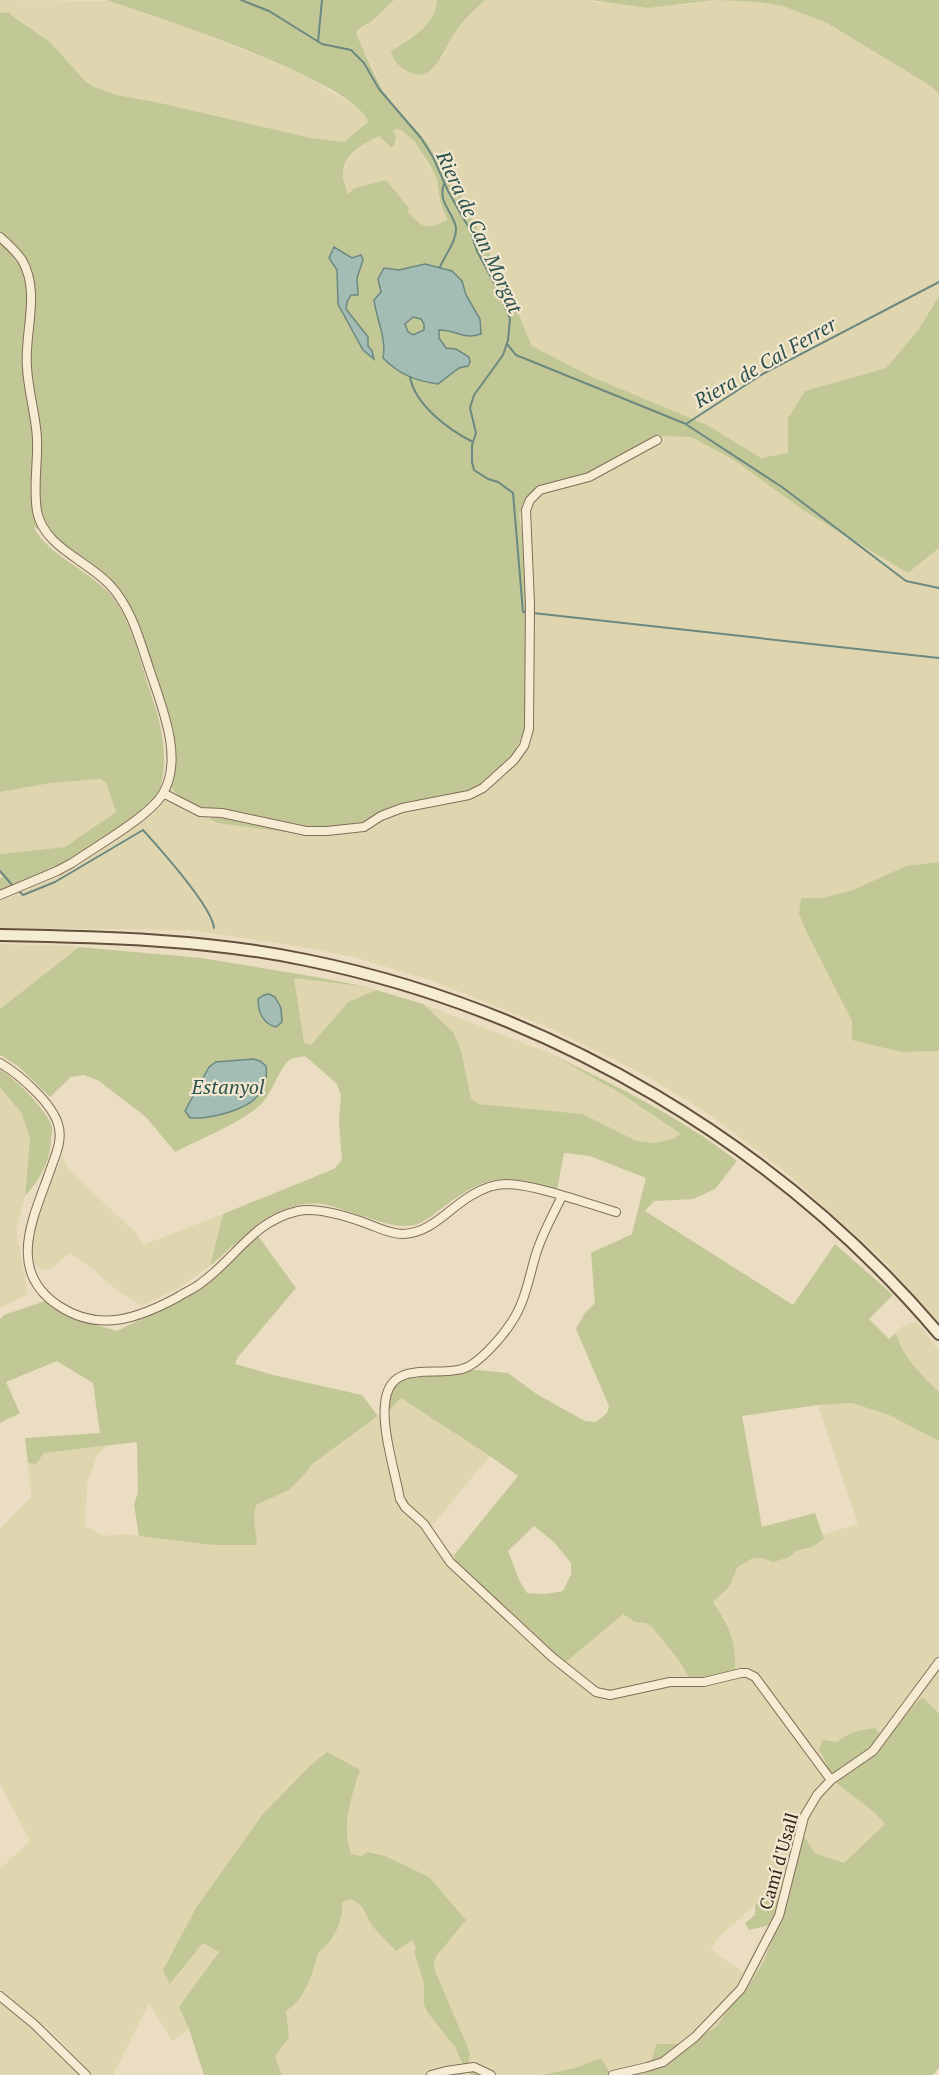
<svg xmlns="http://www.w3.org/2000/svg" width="939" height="2075" viewBox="0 0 939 2075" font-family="'PT Serif',serif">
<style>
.farmland{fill:#dfd6af}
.green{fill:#c2c796;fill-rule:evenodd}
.water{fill:#a3bdb5;stroke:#6b8981;stroke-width:1.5;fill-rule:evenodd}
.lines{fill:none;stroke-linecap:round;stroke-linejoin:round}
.stream{stroke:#6b8981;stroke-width:2}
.minor-casing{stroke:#826e5a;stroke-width:10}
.secondary-casing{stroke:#64503d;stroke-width:14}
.minor{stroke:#f6ebd3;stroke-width:8}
.secondary{stroke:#f6ebd3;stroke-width:10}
.labels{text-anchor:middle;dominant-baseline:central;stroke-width:4.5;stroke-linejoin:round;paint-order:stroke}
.street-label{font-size:18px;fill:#33271d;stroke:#f2e8d0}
.water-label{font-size:20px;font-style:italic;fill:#2d514e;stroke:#f2e8d0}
</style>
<rect width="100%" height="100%" fill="#eaddc1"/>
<path class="farmland" d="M0 0 109 1 189 28 298 72 359 108 367 117 368 122 344 142 311 138 160 103 117 95 94 87 85 81 50 42 12 16 9 12 0 13Z
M394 0H437V5L430 20 419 32 391 51 442 58 455 31 485 0H590L595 2 683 5 715 0 757 2 783 6 827 23 931 86 939 94V296L919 329 886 368 805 391 788 418V453L761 458 730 439 690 418 590 376 543 352 532 346 514 304 460 193 451 186 444 169 424 138 415 127 402 116 387 97 357 36V29H361L371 21Z
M396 129 401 130 415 142 437 180 440 201 447 220 434 226 424 227 418 223 408 212 409 208 406 204 386 180 355 188 348 195 342 173 347 160 363 144 379 136 391 147 393 131Z
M663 435 690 437 734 460 806 512 908 573 939 548V862L906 866 853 890 822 898H802L799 914 807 933 852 1021 901 1052 939 1051V1323L882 1259 790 1176 709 1114 641 1073 545 1026 433 981 353 957 297 946 187 930 0 928V901L74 869 151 816 163 803 171 787 177 795 209 810 218 823 316 832 505 763 526 728 527 568 519 513 533 494 645 447Z
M101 779 106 783 116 812 65 847 0 854V792L51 783Z
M0 944 72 946 79 947 0 1009Z
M294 978 368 987 376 990 348 1002 311 1045 303 1043Z
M423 1004 549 1053 622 1094 682 1134 673 1139 653 1143 637 1141 583 1114 479 1104 471 1099 461 1050 453 1032Z
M0 1087 22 1114 30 1139 25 1196 16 1229 28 1294 0 1308Z
M63 1156 68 1169 136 1233 143 1245 223 1214 210 1266 177 1289 141 1306 112 1286 92 1268 69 1253 52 1268 42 1270 34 1263 30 1243 33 1225Z
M917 1322 939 1351V1392L917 1370 899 1347 896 1333 903 1326Z
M401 1397 490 1456 430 1528 446 1549 454 1555 458 1570 560 1667 623 1613 635 1622 646 1623 652 1627 677 1658 689 1677 703 1678 735 1671 727 1622 713 1602 729 1587 739 1567 751 1559 762 1558 773 1562 795 1551 812 1547 824 1539 822 1535 858 1524 818 1405 852 1403 889 1415 939 1441V1714L925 1699 876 1813 885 1824 875 1836 844 1863 815 1853 803 1836 785 1901H764L755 1905 721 1935 710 1949 743 1972 767 1926 770 1925 776 1930 764 1961 749 1985 729 2007 717 2026 700 2037 682 2044 648 2069 611 2075 601 2058 575 2068 542 2075H495L468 2067 435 1971 434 1961 453 1933 466 1920 429 1877 362 1856 351 1854 347 1843 346 1814 360 1770 164 1970 171 1984 203 1943 219 1952 179 2007 189 2029 172 2041 149 2003 113 2075H92L53 2033 0 1990V1869L30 1841 0 1784V1529L31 1497 28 1463 36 1464 44 1453 107 1446 98 1454 87 1483 85 1526 104 1536 120 1534 256 1545 254 1518 256 1505 289 1490 303 1476 312 1464 378 1416 388 1412Z
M350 1899 358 1902 366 1910 373 1926 412 1940 416 1947 414 1952 424 1983V2005L427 2012 455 2047 463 2065 425 2075H282L275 2056 289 2038 286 2011 315 1966 318 1953 342 1903Z
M0 2001 18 2015 81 2075H0Z"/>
<path class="green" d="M106 0H394L372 21 357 30V36C367 56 375 79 388 98 399 115 416 126 427 143 438 159 445 181 460 193L514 304 532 346 590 376 707 425 761 458 788 453V418L805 391 886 368 919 329 939 296V548L908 573 806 512 734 460 691 437 663 436 645 447 576 480 533 494 519 513 527 568 526 728C520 740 514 753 505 764 477 797 434 805 394 814 380 817 368 824 355 828 311 839 262 828 218 823L210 819 209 810C194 806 180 800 171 787 182 743 166 703 151 662 144 643 138 624 129 606 126 600 123 594 119 589 103 570 57 537 34 527 46 555 94 572 114 599 132 624 140 659 149 688 160 720 169 751 161 785 156 806 90 848 70 859 48 872 24 881 0 891V878L3 877 0 873V854L65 847 116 812 106 783 101 779 51 783 0 792V13L9 12 12 16 50 42 85 81 94 87 117 95 160 103 311 138 344 142 368 122C358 82 149 14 106 0ZM396 129 401 130 415 142 431 167 437 180 440 201 447 220C427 230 423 229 408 212L409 208 386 180 355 188 348 194C346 188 343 181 343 175 342 155 363 144 379 136L391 147 394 146 396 136 393 131Z
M437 0H485C475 10 463 20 456 31 444 47 433 90 404 69 397 64 392 59 391 51 410 39 436 25 437 0Z
M591 0H939V94L931 86 827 23 783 6 757 2 715 0 648 8Z
M939 862V1051L901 1052 852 1040V1021L807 933 799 914 801 898H822L853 890 906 866Z
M79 947 201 958 310 976 368 987 294 978 304 1043 311 1045 348 1002 376 990 423 1004 453 1032 461 1050 471 1099 479 1104 583 1114 637 1141 654 1143 673 1139 681 1134 622 1094 549 1053C614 1085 679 1116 737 1161L715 1189 693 1199 654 1201 645 1211 793 1305 835 1244 893 1295 869 1319 889 1339 896 1333C902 1357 922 1375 939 1392V1441L889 1415 852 1403 818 1405 742 1416 762 1527 815 1513 824 1539 812 1547 795 1551 790 1557 773 1562 762 1558 751 1559 738 1567 729 1587 713 1602C730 1626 736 1642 735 1671L703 1678 689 1677 677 1658 652 1627 646 1623 635 1622 623 1614 560 1667 458 1570 454 1555 518 1476 490 1456 401 1398 388 1412 390 1397 396 1385 407 1377 433 1373 477 1370 508 1373 538 1395 585 1421 596 1422 607 1413 609 1406 576 1329 585 1313 595 1303 591 1253 632 1234 646 1178 590 1156 564 1153 557 1190C505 1174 491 1173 446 1205 437 1211 426 1222 415 1225 397 1229 380 1221 362 1216 349 1212 335 1206 322 1204 277 1199 241 1239 210 1266L223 1214 334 1169 342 1160 339 1122 341 1096 337 1084 305 1056C301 1057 295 1057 291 1059 282 1063 272 1092 264 1101 246 1121 200 1139 175 1152L146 1117 99 1081 84 1075 71 1077 50 1097 18 1066 0 1055V1009ZM534 1526 554 1542 571 1563V1574L563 1591 546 1594 527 1593 520 1582 508 1551Z
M0 1069C15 1079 44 1107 51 1124 53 1127 52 1133 51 1138 51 1160 40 1180 25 1196L30 1139 22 1114 0 1087Z
M258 1236 296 1288 238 1357 235 1364 277 1376 362 1395 378 1416 312 1464 303 1476 289 1490 256 1505 254 1518 257 1545H214L139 1536 134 1504 138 1493 137 1442 44 1453 36 1464 28 1463 25 1438 100 1433 93 1383 57 1361 6 1382 20 1413 0 1423V1319L4 1315 45 1301 76 1319 117 1331 190 1295 210 1282Z
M921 1698 925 1699 939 1714V2067L933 2075H625L648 2069 657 2044H682L700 2037 717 2026 729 2007 749 1985 764 1961 776 1930 770 1925 749 1930 745 1923 755 1915V1905L764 1901 785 1900 803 1835 815 1853 844 1863 885 1824C872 1807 853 1798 837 1783 831 1777 826 1759 819 1750L823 1740 837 1742C849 1732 860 1730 875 1728L881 1735H888Z
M327 1752 360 1770C351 1798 341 1825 351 1854L362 1856 367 1852 385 1856 429 1877 466 1920 438 1954 434 1961 435 1971 470 2053 468 2066 495 2075H470L469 2072 461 2075H425L463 2065 455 2047 427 2012 424 2005V1983L414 1952 416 1947 412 1940 396 1951C389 1943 381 1936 375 1929 365 1917 366 1904 350 1899L342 1903C344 1921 332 1943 318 1953 313 1974 304 2000 286 2011L289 2038 275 2056 282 2075H204L189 2029 179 2007 219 1952 203 1943 170 1984 163 1970 196 1908 262 1815 310 1766Z
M601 2058 611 2075H542L575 2068Z"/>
<path class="water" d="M334 247 352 258 361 255 363 260 357 278 358 295H351L347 302 346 309 368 337V346L372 351 374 359 363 350 338 304 337 270 329 258Z
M425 264 452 271 462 281 466 295 480 319 481 334C463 340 457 330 439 330V338L446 348 456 349 469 357 470 362 468 366 459 368 438 384C415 381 399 374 383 358 387 339 376 318 374 300L381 292 378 279 384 268 399 270ZM413 317 421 319 424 324V330L413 335 408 332 405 324Z
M269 994 275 997 281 1008 282 1022 276 1027C263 1024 258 1012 258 999L264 995Z
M253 1059 260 1061 266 1066C267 1073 266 1082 263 1089 252 1110 211 1119 190 1118L185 1111 209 1067 216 1062Z"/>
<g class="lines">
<path class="stream" d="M241 0 269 11 322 44 351 50 364 63 379 89 421 138 433 157 448 191 470 230 477 251 501 296 510 319 508 340 503 355 474 395 470 408 476 433 472 445V462L474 470 488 479 498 482 513 493 523 612H527
M318 42 322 0
M440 267C445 255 457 240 456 228 454 213 437 202 444 184
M507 344 516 355 686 424 761 375 939 282
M410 377C415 405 449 430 473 442
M687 425 782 487 906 581 939 588
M533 613 939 658
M0 871 13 886
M18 890 23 895 55 882 143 830C160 849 212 906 214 928"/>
<g class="minor-casing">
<path id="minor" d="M0 237C8 244 16 251 22 260 41 293 24 332 27 367 28 391 36 415 37 439 38 463 33 487 37 511 43 546 86 560 109 584 131 607 139 638 149 668 161 705 185 759 162 795 147 818 95 847 72 863L57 871 0 895
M163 793 200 812 222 813 306 831H327L364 827 381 816 402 808 469 795 483 788 514 760 524 746 529 729 530 604 526 510 530 500 540 490 589 477 657 440
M0 1063C19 1074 52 1103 58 1124 63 1139 56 1154 51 1168 35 1215 4 1270 59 1306 100 1333 139 1318 178 1297 185 1292 194 1289 201 1283 235 1259 253 1221 298 1211 318 1207 349 1217 368 1224 379 1228 390 1234 403 1234 432 1233 449 1208 472 1195 482 1189 495 1184 506 1184 538 1185 585 1203 616 1212
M562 1196C553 1215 542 1234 536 1254 529 1277 525 1303 511 1323 502 1337 478 1365 462 1369 433 1377 389 1359 385 1404 382 1431 395 1472 400 1499L405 1507 424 1524 450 1562 552 1657 596 1692 610 1695 670 1682H704L741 1673H747L755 1677 831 1780
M0 1996 34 2024 86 2075
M431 2075 446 2071 474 2067 491 2075
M613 2075 647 2067 663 2062 695 2037 741 1989 779 1916 804 1817 817 1795 831 1780 873 1751 939 1662"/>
</g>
<g class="secondary-casing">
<path id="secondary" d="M0 935C102 937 206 939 306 960 551 1010 778 1144 939 1334"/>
</g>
<use href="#minor" class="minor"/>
<use href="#secondary" class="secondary"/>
</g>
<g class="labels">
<g class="street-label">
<text transform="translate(778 1861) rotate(-74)">Camí d'Usall</text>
</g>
<g class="water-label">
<text transform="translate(480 232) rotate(65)">Riera de Can Morgat</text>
<text transform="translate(765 362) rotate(-30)">Riera de Cal Ferrer</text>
<text x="228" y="1086">Estanyol</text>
</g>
</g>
</svg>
